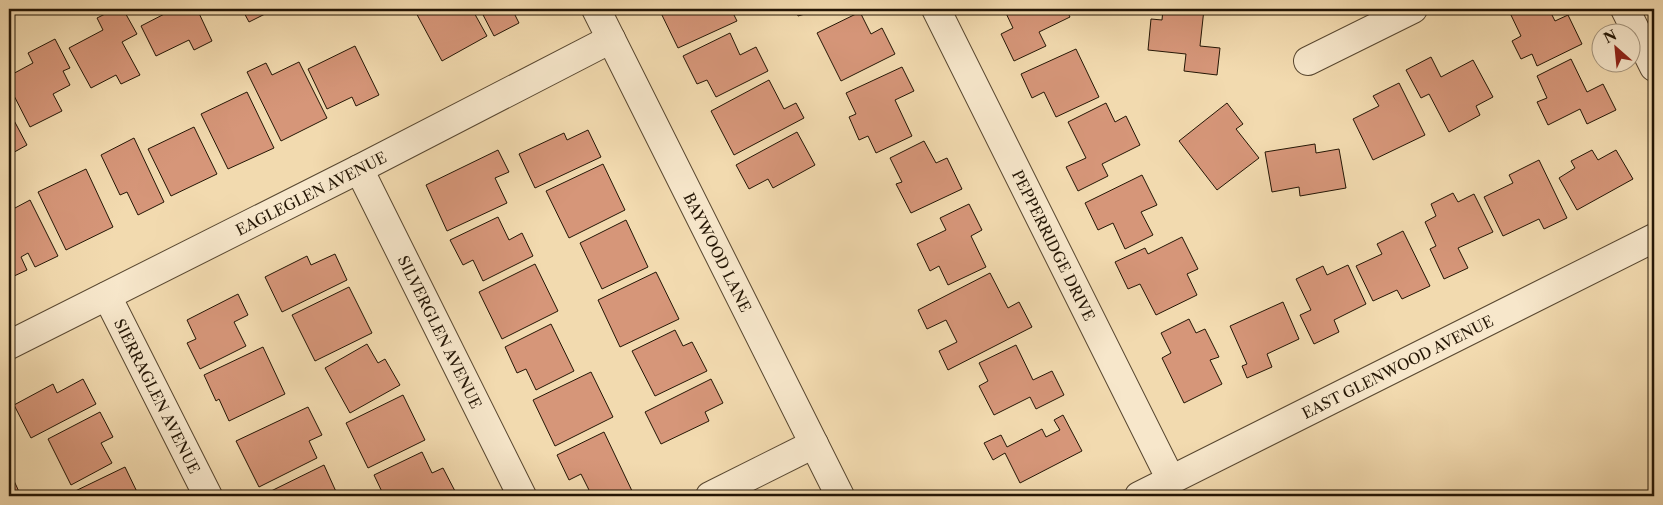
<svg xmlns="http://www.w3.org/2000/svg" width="1663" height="505" viewBox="0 0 1663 505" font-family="'Libre Caslon Text',serif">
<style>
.building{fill:#d69679;stroke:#241605}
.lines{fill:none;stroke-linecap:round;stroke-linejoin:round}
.street-casing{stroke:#584730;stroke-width:30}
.street{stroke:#f7e7cb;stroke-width:28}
.labels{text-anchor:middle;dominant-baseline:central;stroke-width:4.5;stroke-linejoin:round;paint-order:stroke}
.street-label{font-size:15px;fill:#241605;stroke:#f7e7cb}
</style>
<rect width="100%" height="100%" fill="#f2daaf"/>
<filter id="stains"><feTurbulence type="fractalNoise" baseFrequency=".004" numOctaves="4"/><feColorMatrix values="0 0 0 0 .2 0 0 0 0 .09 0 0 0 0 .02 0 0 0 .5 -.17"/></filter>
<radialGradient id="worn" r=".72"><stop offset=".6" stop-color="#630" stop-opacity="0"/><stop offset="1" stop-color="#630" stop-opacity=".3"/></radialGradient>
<path class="building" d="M115 9H123L137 34 122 42 140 75 121 84 116 75 91 88 69 48 103 30 97 18Z
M197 9 212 41 194 50 189 40 156 56 141 26 174 9Z
M242 9H275L249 22Z
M414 9H472L487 36 442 61Z
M480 9H512L519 23 494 36Z
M659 9H731L737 21 678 48Z
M796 9H822L798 16Z
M1004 9H1066L1070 17 1039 32 1046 46 1014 61 1001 34 1013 28Z
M1163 9H1204L1200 46 1220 48 1217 75 1184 71 1186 54 1148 50 1151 19 1162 20Z
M1518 9H1549L1555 21 1568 15 1582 44 1537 66 1532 54 1521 59 1512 41 1521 36 1510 13Z
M860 12 871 34 882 28 895 54 841 81 817 33Z
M730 33 740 55 756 47 768 71 716 97 707 80 697 84 683 56Z
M55 39 70 68 63 71 70 85 53 94 62 111 30 127 9 86V76L33 63 28 53Z
M355 46 379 95 356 106 352 97 327 109 308 69Z
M1076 49 1099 97 1056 117 1044 92 1032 98 1021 74Z
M1431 57 1441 77 1473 60 1493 97 1476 106 1480 115 1449 132 1429 94 1421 98 1406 70Z
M1571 59 1587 92 1603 84 1616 110 1587 124 1580 109 1548 125 1537 102 1547 98 1537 76Z
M299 62 327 118 281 141 247 72 266 63 272 75Z
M902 67 914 91 895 100 912 136 876 153 868 136 859 140 849 117 856 114 846 93Z
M769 80 784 109 796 103 804 118 734 155 711 111Z
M1399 83 1425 135 1373 160 1353 119 1379 106 1373 96Z
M247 92 274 148 228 169 201 114Z
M1106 103 1115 122 1126 116 1140 145 1102 164 1108 176 1078 191 1066 167 1086 158 1068 122Z
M1227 103 1243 124 1236 129 1259 158 1217 190 1179 141Z
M9 111 27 145 9 155Z
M194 127 217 174 171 196 148 149Z
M588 130 601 157 535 188 519 154 564 133 567 140Z
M797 132 815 165 773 188 768 179 749 189 736 165Z
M134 138 164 202 138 215 127 192 120 195 101 155Z
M924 141 936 163 947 158 962 189 911 213 896 184 902 182 890 158Z
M1315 144 1316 153 1339 149 1346 188 1300 196 1299 187 1272 192 1265 152Z
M498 150 509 172 495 178 507 203 447 231 426 185Z
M1592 150 1598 160 1616 150 1633 179 1577 210 1559 178 1575 168 1571 161Z
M1539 160 1567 218 1544 229 1539 219 1503 236 1484 197 1513 183 1509 175Z
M603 164 625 210 569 238 546 191Z
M86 169 113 227 66 250 38 192Z
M1142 175 1157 205 1141 212 1153 235 1125 249 1113 223 1098 230 1085 203Z
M1453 193 1458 202 1474 194 1493 232 1458 248 1468 268 1444 279 1430 249 1436 246 1425 222 1436 216 1431 204Z
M9 196 15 208 30 200 58 256 35 267 28 253 21 257 27 270 12 277 9 271Z
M969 204 982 230 971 236 986 267 948 285 939 266 930 271 917 244 946 230 940 218Z
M498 217 509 240 522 233 533 256 483 281 473 260 463 265 450 240Z
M626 220 648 267 602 289 580 243Z
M1403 231 1430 286 1402 299 1397 290 1373 301 1356 266 1382 254 1377 244Z
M1182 237 1198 269 1187 274 1197 295 1156 315 1140 284 1128 289 1115 262 1145 248 1148 254Z
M335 254 347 280 282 312 265 277 307 256 311 265Z
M535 264 558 311 502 339 479 292Z
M1348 265 1366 304 1334 320 1339 332 1314 344 1300 315 1311 310 1296 279 1323 266 1327 275Z
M656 272 679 319 620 347 598 300Z
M990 273 1008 308 1019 302 1032 327 948 370 939 351 957 342 946 320 927 329 918 310Z
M349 287 372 333 315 361 292 315Z
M238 294 248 315 234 322 246 346 200 369 187 343 196 339 187 320Z
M1283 302 1299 339 1267 354 1272 367 1247 378 1242 366 1247 364 1230 326Z
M1189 319 1196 333 1205 329 1219 357 1210 360 1222 384 1184 403 1162 358 1171 353 1161 333Z
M551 324 574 371 536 390 526 369 517 373 505 347Z
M675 330 683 346 692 342 707 371 655 396 632 351Z
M367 344 378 363 385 359 400 385 350 413 325 368Z
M1016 345 1033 380 1052 371 1064 395 1036 409 1030 397 994 415 979 386 988 381 979 363Z
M263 347 285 394 229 421 219 399 216 401 204 375Z
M591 372 613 417 555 446 533 400Z
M83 379 96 404 31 438 14 405 53 384 57 393Z
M711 379 723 403 705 412 709 421 661 444 645 412Z
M403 395 425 440 368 468 346 423Z
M308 407 322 435 309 441 317 458 259 487 236 441Z
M100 412 113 437 101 443 112 463 71 485 48 439Z
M1063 415 1082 451 1020 483 1005 453 993 460 984 443 1001 435 1007 447 1042 429 1046 437 1060 430 1054 420Z
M604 432 633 493 626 496H592L581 474 569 480 557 455Z
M422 452 432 473 443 468 456 493 450 496H384L374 475Z
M324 465 338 496H266L265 494Z
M125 467 139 496H67V495Z
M9 470 21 496H9Z"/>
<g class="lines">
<g class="street-casing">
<g id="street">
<path id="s1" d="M596 9 840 496"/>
<path id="s2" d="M936 9 1171 480"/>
<path d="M1625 9 1654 67"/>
<path d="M1308 61 1413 9"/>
<path id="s3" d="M359 169 522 496"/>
<path id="s4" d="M107 296 208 496"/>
<path id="s5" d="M9 345 359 169 611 39"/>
<path d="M710 496 814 444"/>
<path id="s6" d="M1139 496 1654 238"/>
</g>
</g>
<use href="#street" class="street"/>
</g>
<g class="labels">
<g class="street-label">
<text stroke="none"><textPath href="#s5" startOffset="338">EAGLEGLEN AVENUE</textPath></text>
<text stroke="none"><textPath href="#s2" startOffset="264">PEPPERRIDGE DRIVE</textPath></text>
<text stroke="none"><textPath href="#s1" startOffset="272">BAYWOOD LANE</textPath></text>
<text stroke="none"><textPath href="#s3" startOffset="182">SILVERGLEN AVENUE</textPath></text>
<text stroke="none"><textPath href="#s6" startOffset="289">EAST GLENWOOD AVENUE</textPath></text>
<text stroke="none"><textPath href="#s4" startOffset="112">SIERRAGLEN AVENUE</textPath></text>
</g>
</g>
<rect width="1663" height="505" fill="none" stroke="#f2daaf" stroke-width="30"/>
<rect x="10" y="10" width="1643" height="485" fill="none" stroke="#241605" stroke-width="2.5"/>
<rect x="15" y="15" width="1633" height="475" fill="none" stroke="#241605"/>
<g transform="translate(1616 48) rotate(333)"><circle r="24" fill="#f7e7cb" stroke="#a3937c"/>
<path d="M0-4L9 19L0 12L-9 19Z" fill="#8f2418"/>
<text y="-8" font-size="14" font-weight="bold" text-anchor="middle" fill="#241605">N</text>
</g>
<rect width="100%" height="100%" filter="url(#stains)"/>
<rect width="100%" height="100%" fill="url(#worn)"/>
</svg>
